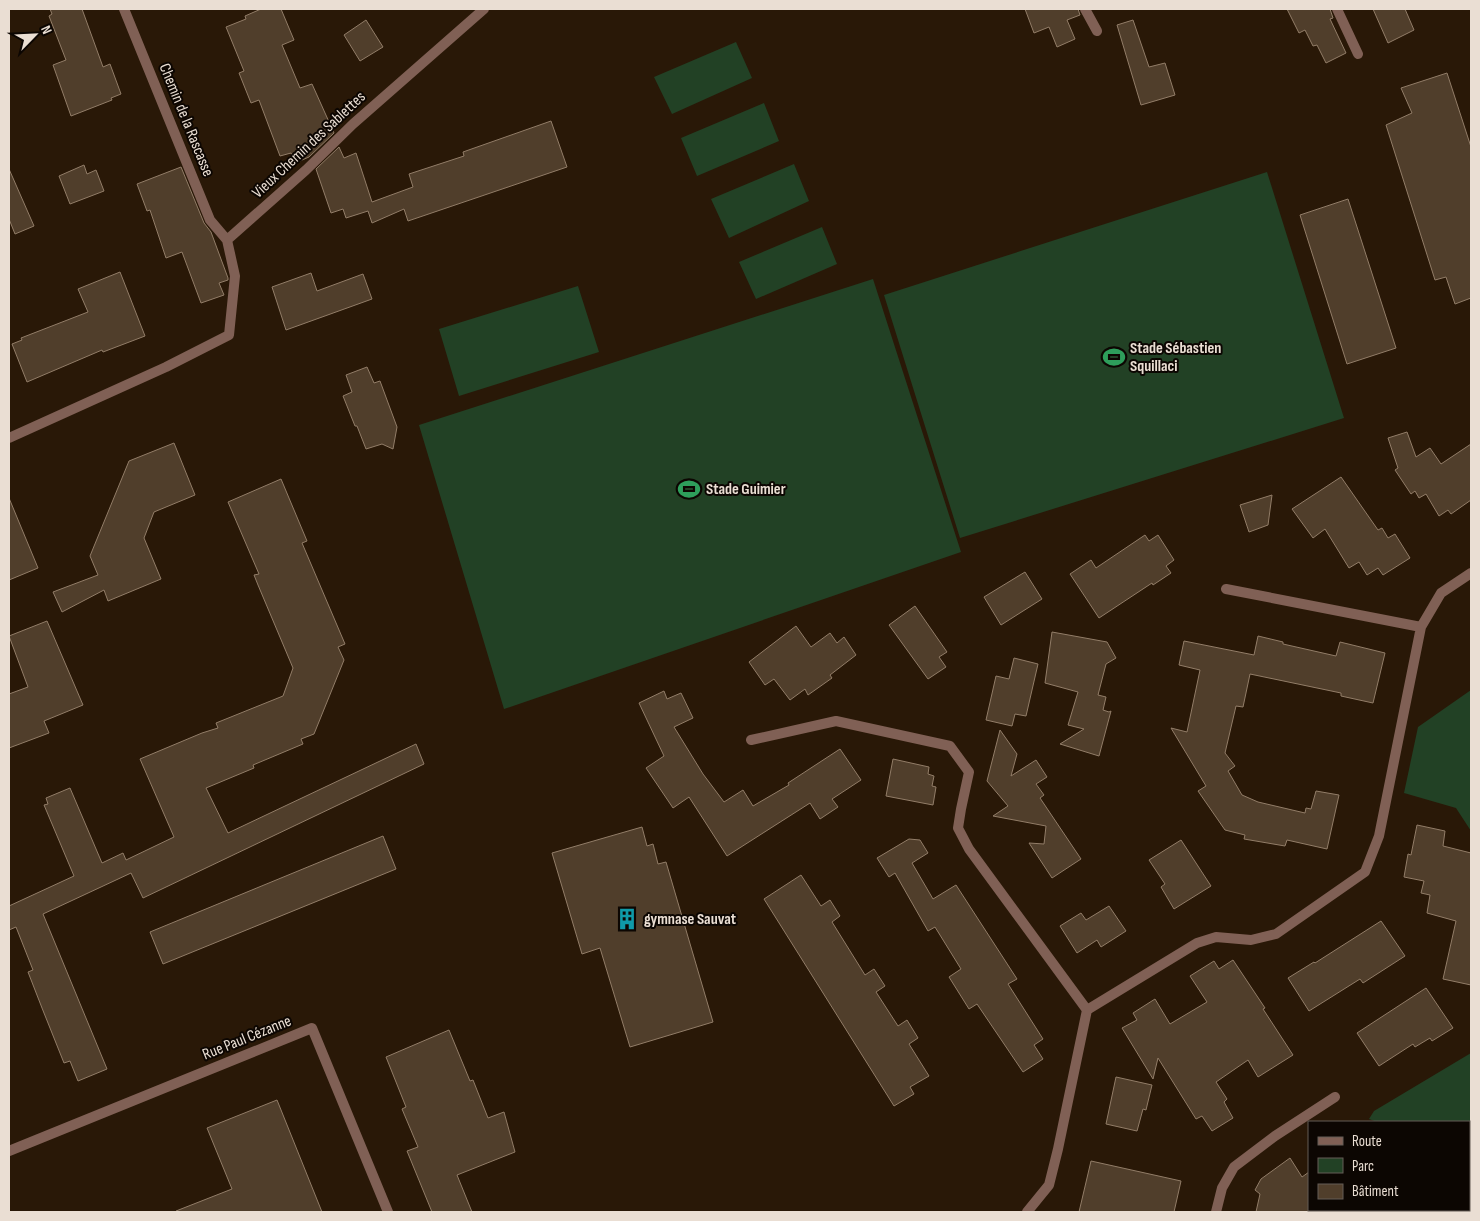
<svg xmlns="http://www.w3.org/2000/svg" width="1480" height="1221" viewBox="0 0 1480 1221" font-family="'Sofia Sans Condensed',sans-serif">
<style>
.green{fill:#224125}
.building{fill:#503e2b;stroke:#927d68}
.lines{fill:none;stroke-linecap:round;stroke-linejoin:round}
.minor{stroke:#806055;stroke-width:10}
.labels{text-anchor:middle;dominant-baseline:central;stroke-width:4;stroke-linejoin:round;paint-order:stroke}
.street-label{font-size:16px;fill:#eaded3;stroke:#0c0602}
.poi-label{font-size:16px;font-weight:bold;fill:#eaded3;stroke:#0c0602;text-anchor:start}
</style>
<rect width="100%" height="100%" fill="#291807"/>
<path class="green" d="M736 42 752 78 672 114 654 77Z
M764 103 779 141 697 176 681 138Z
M794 164 809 201 729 238 711 199Z
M1267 172 1344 418 960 538 884 295Z
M822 227 837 264 756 299 739 262Z
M873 279 961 552 504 709 419 425Z
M578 286 599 352 459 396 439 329Z
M1471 690V773L1470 780 1471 781V831L1456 808 1404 793 1418 727Z
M1471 1053V1212H1385L1389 1210H1469V1122H1377L1369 1119 1374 1111Z"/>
<path class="building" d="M50 9H82L103 67 110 64 121 94 111 98 112 100 71 116 53 65 66 60 49 16 52 14Z
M261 9H281L294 40 282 45 300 88 312 84 334 133 309 157 295 163 291 153 280 156 259 100 251 103 239 73 244 71 226 27 246 19 245 16Z
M1025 9H1078L1080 15 1067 20 1075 39 1057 47 1049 27 1034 33Z
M1287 9H1330L1333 18 1330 19 1346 53 1326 63 1317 45 1313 46 1305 30 1299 33Z
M1373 9H1405L1414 30 1388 43Z
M366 20 383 47 360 61 344 35Z
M1133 20 1149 67 1165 63 1175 95 1141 105 1117 25Z
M1447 73 1471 147V298L1455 304 1446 277 1435 280 1386 125 1412 113 1401 88Z
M551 121 567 167 408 221 404 209 372 223 368 211 346 218 343 209 331 213 316 169 339 147 344 158 356 153 372 202 413 187 409 174 464 156 463 152Z
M84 165 87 174 96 170 104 191 70 204 59 176Z
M181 167 204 223 211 232 228 278V280L219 283 224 295 201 303 182 252 166 258 150 210 147 211 137 184Z
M9 169 34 226 15 234 9 219Z
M1348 199 1396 348 1347 364 1300 215Z
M120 272 145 336 103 352 102 350 27 382 12 344 22 340 21 338 88 312 78 289Z
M311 273 317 291 363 274 372 299 286 330 272 287Z
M367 367 374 383 380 381 397 427 393 449 382 444 366 449 357 426H355L343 396 352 392 346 375Z
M1407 432 1416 457 1430 448 1441 464 1471 444V500L1451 514 1448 510 1439 516 1426 494 1419 498 1415 491 1411 494 1395 470 1398 468 1388 438Z
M174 443 195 495 154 512 144 538 161 579 108 601 104 590 62 612 53 592 98 575 90 556 129 461Z
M1341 477 1378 530 1382 528 1388 538 1395 534 1410 558 1383 575 1378 568 1367 575 1359 562 1349 568 1325 529 1313 538 1292 509Z
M281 479 307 541 302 543 345 644 338 647 344 660 314 734 301 739 303 744 253 765 254 768 206 788 228 833 416 744 424 764 143 898 131 873 43 914 107 1069 78 1081 70 1061 64 1063 42 1008 28 972 33 970 16 927 9 930V906L74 876 44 805 48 804 46 798 70 788 102 863 123 853 126 860 174 837 140 759 202 733 218 728 216 723 283 696 293 668 258 585 254 575 259 574 228 502Z
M1272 495 1268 525 1249 532 1240 505Z
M9 498 38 568 9 580Z
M1145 535 1149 541 1158 535 1174 560 1166 566 1171 573 1153 585 1152 583 1099 618 1070 574 1091 560 1096 568Z
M1025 572 1042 599 1001 625 984 597Z
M915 606 947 652 939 657 946 667 928 679 889 625Z
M47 621 83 705 44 721 49 733 9 748V694L28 687 9 636Z
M796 626 811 647 830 633 837 643 844 637 856 655 830 675 832 678 808 695 805 689 790 700 774 679 765 685 749 662Z
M1052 632 1107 642 1116 658 1106 664 1098 695 1106 697 1103 710 1109 712 1111 711 1099 756 1060 744 1084 729 1068 725 1078 692 1045 683Z
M1258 636 1283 642V644L1336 656 1340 642 1385 653 1373 703 1341 696V693L1250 674 1243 707 1236 706 1225 753 1235 766 1228 771 1242 795 1258 802 1305 813 1306 808 1311 809 1316 791 1339 795 1327 849 1287 840 1285 846 1244 839 1245 835 1225 830 1198 791 1206 786 1171 728 1187 732 1200 670 1179 665 1184 641 1254 655Z
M1014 658 1038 664 1026 716 1015 714 1012 726 986 720 996 676 1009 679Z
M664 691 667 699 681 693 693 718 674 727 703 774 724 802 743 790 753 806 789 785 788 783 840 749 861 780 832 799 838 807 820 819 810 803 727 856 689 797 673 808 646 768 664 756 639 703Z
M1000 730 1017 754 1011 776 1036 760 1047 777 1036 784 1044 795 1040 798 1081 859 1052 878 1029 843 1044 844 1046 826 993 816 1008 806 987 781Z
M893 759 929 767 928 774 934 776 932 786 936 787 933 805 886 796Z
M1417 825 1445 831 1443 846 1471 853V985L1443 979 1456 921 1427 913 1430 895 1421 893 1424 881 1404 877 1408 854 1411 855Z
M642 827 647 846 653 844 658 864 666 862 713 1022 630 1047 600 948 582 954 552 853Z
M383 836 396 869 163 964 150 932Z
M909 839 920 840 928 853 912 863 933 899 956 885 1017 979 1008 984 1043 1039 1034 1045 1043 1059 1023 1072 977 1004 969 1009 949 977 961 969 935 927 928 931 895 873 889 877 877 858Z
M1181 840 1211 886 1174 909 1161 887 1165 884 1149 860Z
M801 875 821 906 830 900 840 916 832 922 865 975 874 969 885 986 876 992 898 1026 907 1020 918 1038 909 1044 929 1076 910 1087 914 1094 894 1106 764 899Z
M1109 906 1126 931 1101 947 1097 940 1077 953 1060 926 1081 913 1086 920Z
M1381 921 1405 956 1363 983 1360 979 1309 1011 1288 978 1314 962 1315 963Z
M1233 960 1265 1008 1263 1009 1293 1055 1258 1077 1248 1060 1216 1082 1227 1099 1224 1102 1233 1118 1212 1131 1202 1116 1196 1119 1158 1058 1153 1079 1122 1028 1137 1020 1133 1013 1155 999 1170 1024 1207 1002 1190 976 1214 961 1219 969Z
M1426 988 1453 1028 1432 1041 1430 1038 1415 1047 1413 1044 1379 1066 1357 1033Z
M449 1030 470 1081 473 1080 488 1118 504 1112 515 1152 457 1175 472 1212H432L407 1151 418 1147 402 1109 406 1107 386 1057Z
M1116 1077 1152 1085 1146 1110 1143 1109 1137 1131 1106 1124Z
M277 1100 322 1212H177L176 1211 232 1189 207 1128Z
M1290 1158 1302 1177 1309 1172V1212H1256L1260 1194 1255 1190 1261 1179Z
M1091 1161 1181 1181 1174 1212H1079Z"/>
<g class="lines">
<path class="minor" d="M1085 9 1097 31
M1337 9 1358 54
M227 240 306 170 353 124 484 9
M9 438 166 367 229 335 235 276 227 240 210 220 124 9
M1226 589 1421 627
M751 740 836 721 950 746 969 772 961 809 958 828 969 849 1087 1010
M9 1151 312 1028 388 1212
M1027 1212 1049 1185 1058 1149 1087 1010 1197 943 1216 937 1251 940 1276 934 1365 872 1379 836 1421 627 1441 593 1471 573
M1216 1212 1222 1188 1234 1167 1275 1136 1335 1097"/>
</g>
<defs>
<g id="stadium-bare" transform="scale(1.725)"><path d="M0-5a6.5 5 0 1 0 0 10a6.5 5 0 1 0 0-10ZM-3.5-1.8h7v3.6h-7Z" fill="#2e9e5b" stroke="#0c0602" stroke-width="2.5" paint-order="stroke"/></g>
<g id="building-bare" transform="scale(1.725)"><path d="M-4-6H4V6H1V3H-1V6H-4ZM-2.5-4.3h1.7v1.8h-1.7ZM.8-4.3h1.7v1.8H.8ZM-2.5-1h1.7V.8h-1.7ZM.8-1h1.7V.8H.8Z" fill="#0f9aa8" stroke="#0c0602" stroke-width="2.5" paint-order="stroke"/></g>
</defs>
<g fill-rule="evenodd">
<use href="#stadium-bare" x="1114" y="357"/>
<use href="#stadium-bare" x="689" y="489"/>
<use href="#building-bare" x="627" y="919"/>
</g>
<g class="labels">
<g class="street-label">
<text transform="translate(186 120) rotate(68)">Chemin de la Rascasse</text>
<text transform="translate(309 145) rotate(-43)">Vieux Chemin des Sablettes</text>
<text transform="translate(247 1038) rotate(-22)">Rue Paul Cézanne</text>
</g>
<g class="poi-label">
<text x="1130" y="348">Stade Sébastien<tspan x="1130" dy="18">Squillaci</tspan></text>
<text x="706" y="489">Stade Guimier</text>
<text x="644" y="919">gymnase Sauvat</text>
</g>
</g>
<rect width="1480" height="1221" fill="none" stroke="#eaded3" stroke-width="20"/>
<rect x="1308" y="1121" width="162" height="90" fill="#0c0602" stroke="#655c56"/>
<rect x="1318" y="1137" width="25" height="8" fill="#806055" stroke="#655c56"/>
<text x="1352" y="1146" font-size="15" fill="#eaded3">Route</text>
<rect x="1318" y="1158" width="25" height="15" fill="#224125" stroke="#655c56"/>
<text x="1352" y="1171" font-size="15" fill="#eaded3">Parc</text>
<rect x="1318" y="1184" width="25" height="15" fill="#503e2b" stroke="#655c56"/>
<text x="1352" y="1196" font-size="15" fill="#eaded3">Bâtiment</text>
<g transform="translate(35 35) rotate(66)" stroke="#0c0602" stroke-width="4" paint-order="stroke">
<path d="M0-4L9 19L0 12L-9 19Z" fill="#eaded3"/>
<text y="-8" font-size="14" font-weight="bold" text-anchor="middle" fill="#eaded3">N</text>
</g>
</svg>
